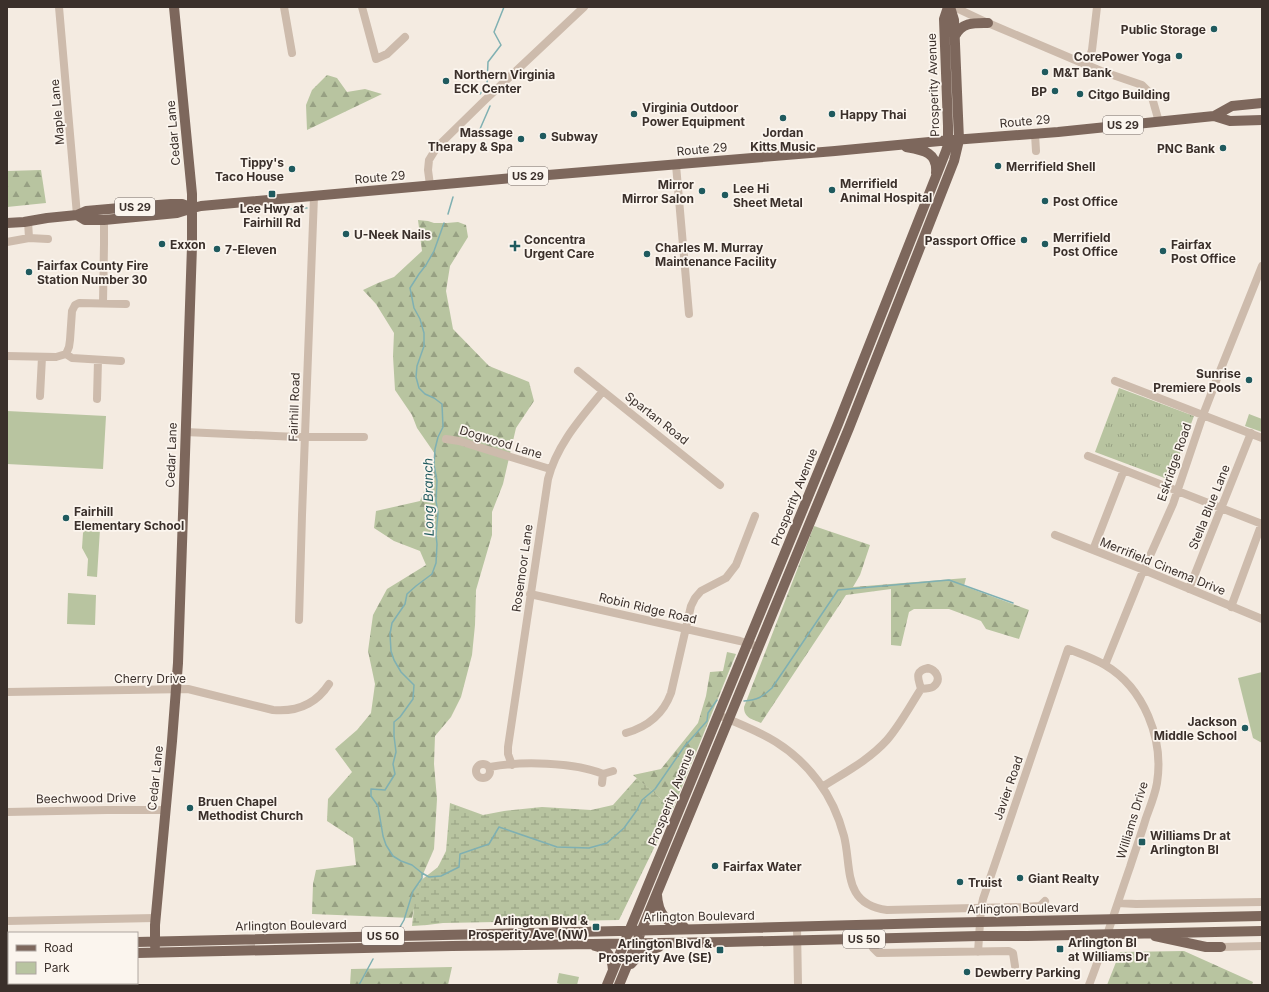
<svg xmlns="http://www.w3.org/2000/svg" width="1269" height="992" viewBox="0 0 1269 992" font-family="Inter,sans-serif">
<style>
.grass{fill:url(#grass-tufts)}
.forest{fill:url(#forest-firs)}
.wetland{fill:url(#wetland-marsh)}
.green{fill:#b8c4a0}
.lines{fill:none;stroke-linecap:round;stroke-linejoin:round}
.stream{stroke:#7fb0b2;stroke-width:1.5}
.minor{stroke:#cdbbac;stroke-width:8}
.major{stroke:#7d675c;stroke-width:10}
.poi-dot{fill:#1f5a5e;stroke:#fbf5ee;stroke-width:1.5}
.labels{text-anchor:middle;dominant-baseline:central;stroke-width:3.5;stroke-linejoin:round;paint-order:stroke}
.shield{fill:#fbf5ee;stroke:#756b66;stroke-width:1}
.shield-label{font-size:11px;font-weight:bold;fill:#3b302b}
.poi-label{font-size:12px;font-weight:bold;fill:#3b302b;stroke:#fbf5ee;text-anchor:start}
.street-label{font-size:12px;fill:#3b302b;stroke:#fbf5ee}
.water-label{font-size:13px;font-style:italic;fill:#1f5a5e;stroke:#fbf5ee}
</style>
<defs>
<pattern id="grass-tufts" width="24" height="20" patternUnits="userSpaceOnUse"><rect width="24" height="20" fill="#b8c4a0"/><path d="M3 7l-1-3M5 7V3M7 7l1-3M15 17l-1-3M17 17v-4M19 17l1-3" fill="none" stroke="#97a083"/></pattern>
<pattern id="forest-firs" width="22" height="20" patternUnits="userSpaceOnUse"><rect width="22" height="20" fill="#b8c4a0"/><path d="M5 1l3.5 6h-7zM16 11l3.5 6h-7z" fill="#97a083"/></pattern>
<pattern id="wetland-marsh" width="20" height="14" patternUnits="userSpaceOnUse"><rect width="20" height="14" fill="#b8c4a0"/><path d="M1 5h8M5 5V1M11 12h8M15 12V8" fill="none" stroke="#97a083"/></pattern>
</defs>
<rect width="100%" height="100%" fill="#f4ebe1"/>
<path class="grass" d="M1119 388 1194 416 1170 480 1095 452Z"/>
<path class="forest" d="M327 75 337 78 347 92 365 89 382 94 307 130 306 105 312 90Z
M41 170 46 203 7 207V171Z
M418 220 428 221 434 223H447L458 222 466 225 468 237 450 266 446 291 453 329 489 366 529 382 534 401 516 428 503 484 492 512V535L476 590 475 625 472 655 461 697 451 717 435 736 434 764 437 799 434 849 420 881 412 918 312 914 313 884 316 870 356 865 353 838 327 821 328 799 352 772 335 749 357 730 371 713 375 684 368 651 373 615 387 589 426 565 420 551 394 541 374 528 376 511 420 501 429 479 435 454 417 428 412 415 395 390 393 356 394 333 376 304 363 290 378 283 394 277 422 251Z
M814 526 870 545 860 575 853 587 966 578 964 586 1029 610 1019 639 986 629 981 621 949 609H914L909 612 901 646 891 645V589L846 595 761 723C752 719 744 718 744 707Z
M727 652 736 654 673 809 633 775 661 769 698 723 706 696 710 672 723 671Z
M1184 951 1253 982 1252 985H1107L1120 952Z
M452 967 448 985H350L351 969Z"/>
<path class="wetland" d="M637 778 673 809 619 920 443 923 427 925 412 926 415 899 420 881 438 867 446 851 450 803 483 815 504 811 542 807 591 810 613 805Z"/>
<path class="green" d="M7 411 106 416 103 469 7 464Z
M1249 414 1262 419V432L1245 426Z
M86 528 100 529 97 577 87 576 88 559 82 548 83 533Z
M68 593 96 595 95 625 67 624Z
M1262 672V743L1253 738 1238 678Z
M559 973 579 977 577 985H560V984L557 983Z"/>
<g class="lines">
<path class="stream" d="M480 94 487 85 488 62 501 45 494 32 504 7
M480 129 490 106
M289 209 307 208
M448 214 453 197
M444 223 434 251 426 265 419 274 410 288 414 308 420 319 424 333V346L417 366 416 377 419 388 425 394 434 398 442 404 443 427 438 437 435 449 434 465 437 481 436 501 438 513 436 535 437 544 436 563 432 574 416 586 407 594 405 604 392 623 390 634 391 651 394 660 401 672 414 685 413 699 400 717 394 722V736L396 752 393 764 395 774 385 790 371 789V796L378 806 383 836 386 845 393 856 401 861 412 865 422 873 429 877 441 876 459 867 460 854 489 844 499 827 557 847 589 848 607 843 624 828 637 810 642 800 655 789 684 747 707 721 708 713 717 700
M744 701C758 700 762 697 772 688L838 590 949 580 1013 603
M400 927 404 920 413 891 422 878V873
M359 985 373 959"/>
<path class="minor" d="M59 7 77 215
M284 7 292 53
M362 7 376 59 387 54 405 37
M954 7 988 23 1101 71 1142 85 1151 94 1159 122
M1087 66 1092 50 1097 7
M1035 134 1036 151
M676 165 689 314
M430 185 428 170 429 160 437 147 485 100 584 7
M28 221 29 238
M7 242 29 238 48 239
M103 303 104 244V220
M66 354 72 358 121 361
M7 356 56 357 66 354 69 347 70 340 72 311 75 305 79 303 126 304
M578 371 720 485
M1115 381 1262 438
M40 396 42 357
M97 399 98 360
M185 432 297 437H364
M446 439 459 441 550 469
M1088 456 1262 524
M1055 535 1144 570 1262 619
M1093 550 1124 470
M1189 589 1251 433
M530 594 740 641 759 647
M1231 607 1262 523
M299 620 302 515 314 196
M1105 665 1141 576 1173 504 1203 415 1220 371 1262 266
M928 668C936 670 942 679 934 686 931 689 926 688 921 689 919 680 913 671 928 668Z
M7 692 188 689 273 710C296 712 316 704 329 684
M723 717C763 733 792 746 818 781 830 797 839 817 844 836 852 868 842 904 887 910L1023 907 1040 906 1045 901
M626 733C647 727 663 715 671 693L691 606 695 598 701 591 726 578 736 565 755 516
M476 771a7 7 0 1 1 14 0a7 7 0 1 1-14 0Z
M512 765 508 754V747L548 479C557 444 581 418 603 391
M490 767C520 761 574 762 603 774L613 771
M602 783 603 774
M822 787C844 773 869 760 887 740 900 725 910 706 921 689
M7 812 107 810H165
M1118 903 1136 904 1262 902
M7 921 155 918
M797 927 798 985
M872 938 873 948 878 953 1009 951 1013 953 1015 966
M1221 947 1262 946
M978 952 981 908 983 899 1068 649C1081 654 1093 658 1105 665 1144 688 1164 739 1157 783 1155 795 1150 807 1146 818 1141 835 1135 851 1130 867 1116 907 1104 946 1089 985
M65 983 66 985"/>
<path class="major" d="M955 36C962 22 974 23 988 23
M1214 116 1230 121 1262 120
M906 147C923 150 938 152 936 173
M77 215 85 220H104L177 213 193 208 201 206 524 177 835 151 940 141 1058 132 1214 116 1232 106 1262 103
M7 223 24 222 47 218 77 215 86 211 120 208 171 204H182L193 208
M657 895C658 913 666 924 684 927
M1155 936 1206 947H1221
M137 942 706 929 932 923 1262 916
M7 944H9
M155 946V925L172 741 178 663 192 246V194L174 7
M595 946C608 949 612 957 613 970
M137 953 452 946 726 942 979 936H1027L1262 931
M7 956H9
M631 964 641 953 659 947
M607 985 838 424 946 151 948 145V126L944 19 948 7
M619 985 849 428 954 161 959 140 954 20 950 7"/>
</g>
<g class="poi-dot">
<circle cx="1214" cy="29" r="4"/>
<circle cx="1179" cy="56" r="4"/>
<circle cx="1045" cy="72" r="4"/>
<circle cx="446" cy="81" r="4"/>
<circle cx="1055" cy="91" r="4"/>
<circle cx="1080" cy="94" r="4"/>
<circle cx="634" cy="114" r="4"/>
<circle cx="832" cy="114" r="4"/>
<circle cx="783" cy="118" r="4"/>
<circle cx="543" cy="136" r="4"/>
<circle cx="521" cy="139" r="4"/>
<circle cx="1223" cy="148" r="4"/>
<circle cx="998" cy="166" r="4"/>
<circle cx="292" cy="169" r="4"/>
<circle cx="832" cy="190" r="4"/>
<circle cx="702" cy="191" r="4"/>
<rect x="268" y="190" width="8" height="8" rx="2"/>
<circle cx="725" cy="195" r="4"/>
<circle cx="1045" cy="201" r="4"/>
<circle cx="346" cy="234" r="4"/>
<circle cx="1024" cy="240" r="4"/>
<circle cx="162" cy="244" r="4"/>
<circle cx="1045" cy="244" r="4"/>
<path d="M513 240h4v4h4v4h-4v4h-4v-4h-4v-4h4z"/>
<circle cx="217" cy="249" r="4"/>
<circle cx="1163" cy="251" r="4"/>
<circle cx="647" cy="254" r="4"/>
<circle cx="29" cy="272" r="4"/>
<circle cx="1249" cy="380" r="4"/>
<circle cx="66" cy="518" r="4"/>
<circle cx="1245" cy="728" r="4"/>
<circle cx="190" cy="808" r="4"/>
<rect x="1138" y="838" width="8" height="8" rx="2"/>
<circle cx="715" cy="866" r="4"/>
<circle cx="1020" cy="878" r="4"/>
<circle cx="960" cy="882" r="4"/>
<rect x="592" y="923" width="8" height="8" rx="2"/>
<rect x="1056" y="945" width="8" height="8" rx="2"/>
<rect x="716" y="946" width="8" height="8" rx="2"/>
<circle cx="967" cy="972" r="4"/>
</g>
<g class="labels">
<g class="shield">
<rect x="1103" y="116" width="40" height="18" rx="3"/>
<rect x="508" y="167" width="40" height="18" rx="3"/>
<rect x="115" y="198" width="40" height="18" rx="3"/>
<rect x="362" y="927" width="42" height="18" rx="3"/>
<rect x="843" y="930" width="42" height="18" rx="3"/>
</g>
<g class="shield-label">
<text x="1123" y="125">US 29</text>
<text x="528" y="176">US 29</text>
<text x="135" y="207">US 29</text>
<text x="383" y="936">US 50</text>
<text x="864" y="939">US 50</text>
</g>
<g class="poi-label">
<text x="1206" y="29" text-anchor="end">Public Storage</text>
<text x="1171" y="56" text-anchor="end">CorePower Yoga</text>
<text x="1053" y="72">M&amp;T Bank</text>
<text x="454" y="74">Northern Virginia<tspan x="454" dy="14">ECK Center</tspan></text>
<text x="1047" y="91" text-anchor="end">BP</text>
<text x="1088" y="94">Citgo Building</text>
<text x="642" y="107">Virginia Outdoor<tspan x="642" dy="14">Power Equipment</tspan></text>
<text x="840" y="114">Happy Thai</text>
<text x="513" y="132" text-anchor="end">Massage<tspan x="513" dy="14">Therapy &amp; Spa</tspan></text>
<text x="783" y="132" text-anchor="middle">Jordan<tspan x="783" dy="14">Kitts Music</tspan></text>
<text x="551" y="136">Subway</text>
<text x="1215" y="148" text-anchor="end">PNC Bank</text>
<text x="284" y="162" text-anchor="end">Tippy's<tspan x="284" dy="14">Taco House</tspan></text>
<text x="1006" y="166">Merrifield Shell</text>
<text x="840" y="183">Merrifield<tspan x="840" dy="14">Animal Hospital</tspan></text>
<text x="694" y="184" text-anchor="end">Mirror<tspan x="694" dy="14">Mirror Salon</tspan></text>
<text x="733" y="188">Lee Hi<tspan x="733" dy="14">Sheet Metal</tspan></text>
<text x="1053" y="201">Post Office</text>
<text x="272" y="208" text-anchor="middle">Lee Hwy at<tspan x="272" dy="14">Fairhill Rd</tspan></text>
<text x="354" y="234">U-Neek Nails</text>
<text x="1053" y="237">Merrifield<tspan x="1053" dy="14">Post Office</tspan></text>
<text x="524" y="239">Concentra<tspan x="524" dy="14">Urgent Care</tspan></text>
<text x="1016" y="240" text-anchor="end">Passport Office</text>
<text x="170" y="244">Exxon</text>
<text x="1171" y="244">Fairfax<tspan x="1171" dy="14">Post Office</tspan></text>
<text x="655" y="247">Charles M. Murray<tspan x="655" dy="14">Maintenance Facility</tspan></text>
<text x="225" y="249">7-Eleven</text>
<text x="37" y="265">Fairfax County Fire<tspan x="37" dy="14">Station Number 30</tspan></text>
<text x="1241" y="373" text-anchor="end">Sunrise<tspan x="1241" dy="14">Premiere Pools</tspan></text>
<text x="74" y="511">Fairhill<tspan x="74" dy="14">Elementary School</tspan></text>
<text x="1237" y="721" text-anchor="end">Jackson<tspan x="1237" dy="14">Middle School</tspan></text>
<text x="198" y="801">Bruen Chapel<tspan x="198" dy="14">Methodist Church</tspan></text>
<text x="1150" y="835">Williams Dr at<tspan x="1150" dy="14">Arlington Bl</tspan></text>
<text x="723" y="866">Fairfax Water</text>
<text x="1028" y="878">Giant Realty</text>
<text x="968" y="882">Truist</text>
<text x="588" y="920" text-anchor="end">Arlington Blvd &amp;<tspan x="588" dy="14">Prosperity Ave (NW)</tspan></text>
<text x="1068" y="942">Arlington Bl<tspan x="1068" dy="14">at Williams Dr</tspan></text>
<text x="712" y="943" text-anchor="end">Arlington Blvd &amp;<tspan x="712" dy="14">Prosperity Ave (SE)</tspan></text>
<text x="975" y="972">Dewberry Parking</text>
</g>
<g class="street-label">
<text transform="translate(933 85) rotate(-92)">Prosperity Avenue</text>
<text transform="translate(57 112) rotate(-95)">Maple Lane</text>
<text transform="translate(1025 121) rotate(-5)">Route 29</text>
<text transform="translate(173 133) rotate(-95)">Cedar Lane</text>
<text transform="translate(702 149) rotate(-5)">Route 29</text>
<text transform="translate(380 177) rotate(-5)">Route 29</text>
<text transform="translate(294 407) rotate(-88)">Fairhill Road</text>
<text transform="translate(657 418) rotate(38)">Spartan Road</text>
<text transform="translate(501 442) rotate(17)">Dogwood Lane</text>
<text transform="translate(171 455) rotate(-88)">Cedar Lane</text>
<text transform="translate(1174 462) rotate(-71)">Eskridge Road</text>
<text transform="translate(794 497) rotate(-68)">Prosperity Avenue</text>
<text transform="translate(1209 507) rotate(-68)">Stella Blue Lane</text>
<text transform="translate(1163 566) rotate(22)">Merrifield Cinema Drive</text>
<text transform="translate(522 568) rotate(-82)">Rosemoor Lane</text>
<text transform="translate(648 608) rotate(13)">Robin Ridge Road</text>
<text x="150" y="678">Cherry Drive</text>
<text transform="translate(155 778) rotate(-84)">Cedar Lane</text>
<text transform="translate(1008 788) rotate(-71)">Javier Road</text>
<text transform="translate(671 797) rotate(-68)">Prosperity Avenue</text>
<text transform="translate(86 798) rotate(-1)">Beechwood Drive</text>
<text transform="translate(1132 820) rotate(-73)">Williams Drive</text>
<text transform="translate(1023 908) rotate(-1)">Arlington Boulevard</text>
<text transform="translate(699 916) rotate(-1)">Arlington Boulevard</text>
<text transform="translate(291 925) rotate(-1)">Arlington Boulevard</text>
</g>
<g class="water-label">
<text transform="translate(428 497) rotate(-91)">Long Branch</text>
</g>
</g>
<rect width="1269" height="992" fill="none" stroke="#3b302b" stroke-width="16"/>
<rect x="8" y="932" width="130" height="52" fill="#fbf5ee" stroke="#aea6a0"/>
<rect x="16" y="945" width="20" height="6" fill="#7d675c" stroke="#aea6a0"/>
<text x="44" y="952" font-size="12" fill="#3b302b">Road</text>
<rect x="16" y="962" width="20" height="12" fill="#b8c4a0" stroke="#aea6a0"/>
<text x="44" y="972" font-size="12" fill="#3b302b">Park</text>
</svg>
